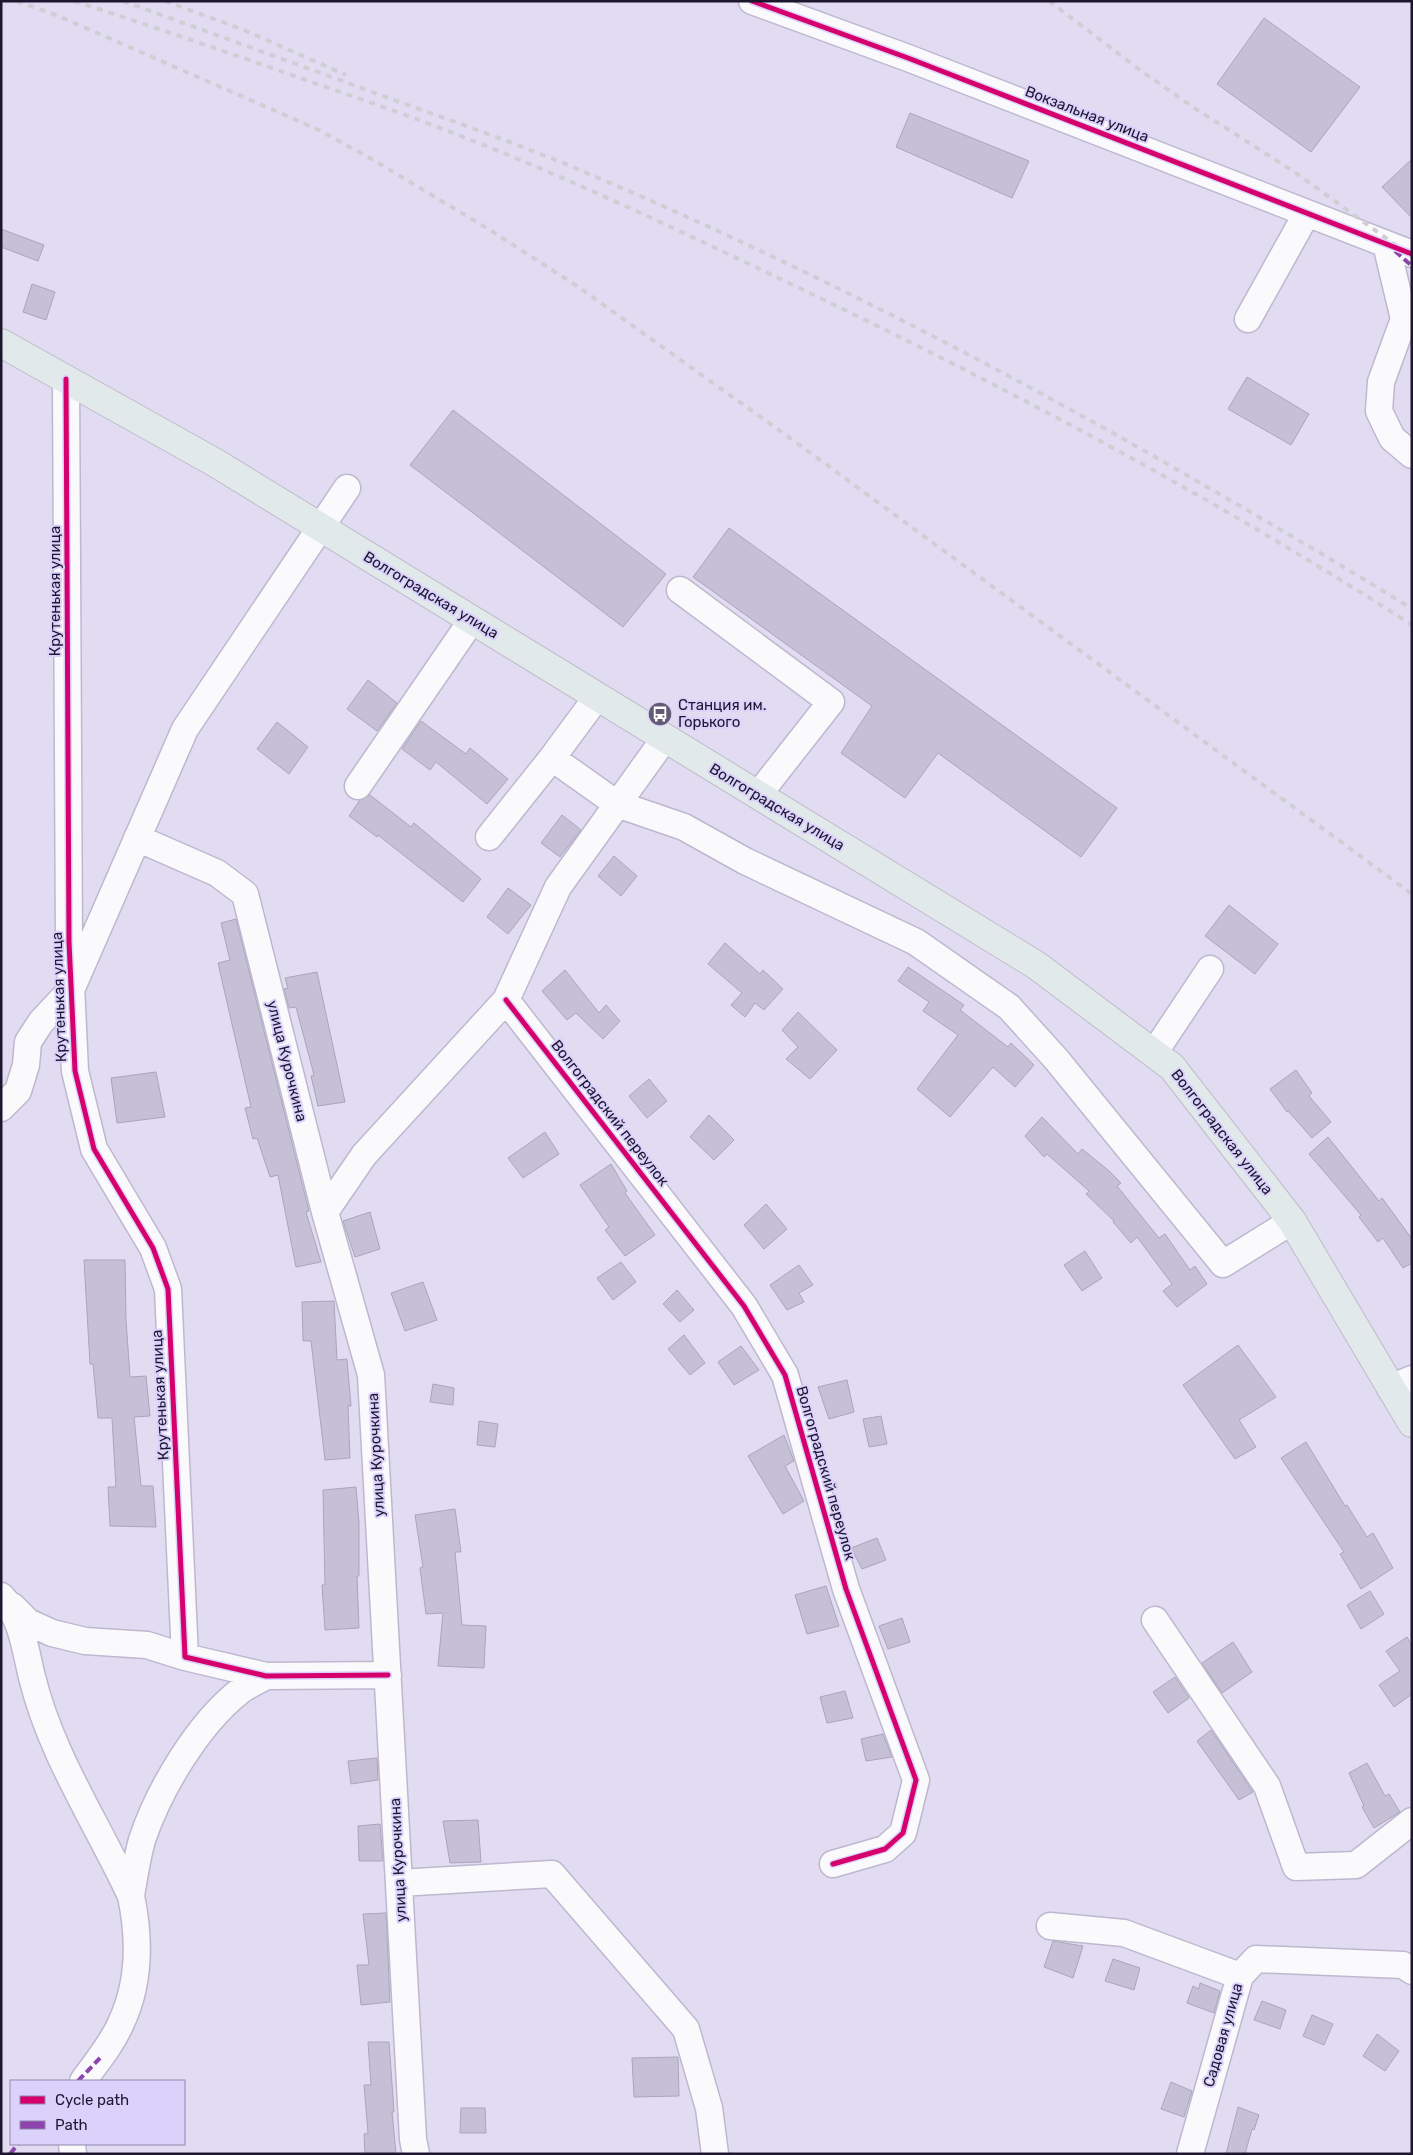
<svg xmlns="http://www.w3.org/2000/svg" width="1413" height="2155" viewBox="0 0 1413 2155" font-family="Rubik,sans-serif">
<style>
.building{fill:#c6c0d7;stroke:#aba5bb}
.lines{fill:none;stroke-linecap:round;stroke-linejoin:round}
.minor-casing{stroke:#beb8cf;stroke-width:29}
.major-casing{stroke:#bfbbc9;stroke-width:30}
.minor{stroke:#fafafd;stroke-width:26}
.major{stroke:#e2e9ea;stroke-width:28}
.rail{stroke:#d0ced5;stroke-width:4;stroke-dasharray:6 6;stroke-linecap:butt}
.quiet{stroke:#8e44ad;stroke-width:4;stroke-dasharray:8 4;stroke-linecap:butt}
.cycleway-casing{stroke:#dbd2fc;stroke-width:8}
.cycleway{stroke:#d6006c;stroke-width:5}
.labels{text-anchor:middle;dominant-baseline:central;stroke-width:4;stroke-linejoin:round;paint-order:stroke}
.street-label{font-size:15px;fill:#1d162f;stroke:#dbd2fc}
.poi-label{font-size:15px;fill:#1d162f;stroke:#dbd2fc;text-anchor:start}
</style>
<rect width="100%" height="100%" fill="#e1dcf2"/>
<path class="building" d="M1264 18 1360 87 1311 152 1217 84Z
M910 113 1029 161 1012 198 896 147Z
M1412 159V218L1382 187Z
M1 229 44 245 38 261 1 247Z
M32 284 55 292 46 320 23 312Z
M1247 377 1309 414 1291 445 1228 409Z
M453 410 666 574 623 627 410 465Z
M729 528 1117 808 1081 857 938 753 905 798 841 753 872 706 693 577Z
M368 680 397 703 377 731 347 709Z
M421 721 466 754 470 748 508 779 487 804 436 762 430 770 402 749Z
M277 722 308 747 289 774 257 749Z
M370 795 411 827 414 823 481 879 463 902 378 835 377 837 349 816 360 800Z
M562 815 581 830 560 857 541 843Z
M614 856 637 876 621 896 598 876Z
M508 888 531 905 508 934 487 917Z
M1229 905 1278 944 1255 974 1205 936Z
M236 919 309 1211 306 1212 321 1262 296 1267 278 1175 270 1177 257 1138 253 1139 245 1108 251 1107 218 963 230 960 221 923Z
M725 943 760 974 763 970 783 989 764 1010 755 1003 745 1017 731 1005 742 993 708 964Z
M908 967 964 1005 960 1010 1008 1047 1011 1043 1034 1065 1015 1087 993 1067 950 1117 917 1089 958 1035 923 1011 929 1002 898 981Z
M565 970 599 1013 606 1005 620 1021 603 1039 576 1013 567 1020 542 991Z
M317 972 345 1102 318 1106 311 1076 314 1075 296 1007 289 1008 284 989 288 988 285 978Z
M798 1012 837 1050 810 1079 786 1059 798 1047 782 1030Z
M1296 1070 1312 1093 1309 1096 1331 1122 1312 1138 1288 1111 1287 1112 1270 1089Z
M156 1072 165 1117 117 1123 111 1078Z
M649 1079 667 1101 647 1118 629 1096Z
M709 1115 734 1140 714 1160 690 1137Z
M1042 1117 1078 1154 1082 1149 1108 1170 1121 1183 1117 1186 1159 1238 1165 1234 1190 1270 1195 1266 1207 1284 1177 1307 1163 1291 1172 1284 1137 1237 1131 1243 1113 1222 1114 1221 1086 1194 1089 1191 1047 1154 1044 1157 1025 1136Z
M545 1132 559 1154 523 1178 508 1158Z
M1328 1137 1379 1201 1382 1198 1412 1239V1263L1403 1268 1383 1238 1378 1242 1359 1217 1361 1215 1309 1154Z
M611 1164 627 1191 625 1193 655 1235 625 1256 605 1230 609 1227 580 1185Z
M766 1204 787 1229 764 1249 744 1225Z
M370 1212 380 1249 355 1257 343 1221Z
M1085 1251 1102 1278 1082 1291 1064 1265Z
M84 1260H125L126 1320 130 1377 146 1376 150 1416 134 1417 141 1486H153L156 1527 110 1526 108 1487H116L112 1418H98L93 1364H90Z
M621 1262 636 1282 613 1300 597 1278Z
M799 1265 813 1285 799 1293 804 1302 787 1310 770 1285Z
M423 1282 437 1320 405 1331 391 1293Z
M677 1290 694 1310 680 1322 663 1304Z
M334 1301 337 1360 347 1359 351 1406H348L350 1458 325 1460 311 1341H303L302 1302Z
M684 1335 705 1363 690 1375 668 1349Z
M1238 1345 1276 1397 1239 1420 1256 1447 1235 1459 1183 1385Z
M741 1346 759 1370 734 1385 718 1362Z
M847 1380 854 1412 829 1419 818 1387Z
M433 1384 454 1388 453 1405 430 1402Z
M881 1416 887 1444 869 1447 863 1419Z
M479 1421 498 1424 495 1447 477 1445Z
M784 1435 794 1461 785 1466 804 1501 783 1514 748 1456Z
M1306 1442 1345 1506 1347 1505 1367 1537 1373 1533 1393 1568 1361 1589 1340 1554 1344 1552 1281 1458Z
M356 1487 359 1523V1576H357L359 1628 325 1630 322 1585H325L323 1490Z
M455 1509 461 1552H455L462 1625 486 1626 484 1668 438 1666 443 1613 426 1614 420 1568 423 1567 415 1515Z
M877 1538 886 1560 862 1569 851 1548Z
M826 1586 839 1626 807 1634 795 1595Z
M1370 1591 1384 1614 1361 1629 1347 1605Z
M902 1618 910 1642 888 1649 879 1626Z
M1407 1637 1412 1646V1694L1394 1707 1379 1685 1400 1671 1386 1651Z
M1233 1642 1252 1672 1222 1693 1202 1663Z
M1175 1677 1189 1698 1168 1713 1153 1692Z
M845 1691 853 1718 827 1723 820 1697Z
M1211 1730 1253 1792 1239 1800 1197 1741Z
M883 1734 892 1757 866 1761 861 1739Z
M377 1758 378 1780 351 1784 348 1761Z
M1367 1763 1385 1796 1389 1794 1400 1812 1374 1828 1362 1807 1364 1806 1349 1773Z
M478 1820 481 1862 450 1863 443 1821Z
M380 1824 383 1861H359L358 1826Z
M386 1913 390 2002 361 2005 357 1965H369L363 1914Z
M1053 1941 1083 1946 1073 1978 1044 1967Z
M1113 1959 1140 1968 1134 1990 1105 1981Z
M1200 1983 1220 1991 1214 2013 1187 2003 1193 1986 1199 1989Z
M1262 2001 1286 2010 1280 2029 1254 2020Z
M1312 2015 1333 2024 1324 2045 1303 2036Z
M1377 2034 1399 2051 1385 2071 1363 2056Z
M368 2042H389L394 2112H392L396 2154H365L364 2134 368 2133 364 2085H371Z
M678 2057 679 2096 634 2097 632 2058Z
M1171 2082 1192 2091 1184 2117 1161 2109Z
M1238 2107 1259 2115 1254 2130 1252 2129 1245 2154H1226Z
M461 2108H485L486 2133H460Z"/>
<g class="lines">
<g class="minor-casing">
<path id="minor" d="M752 1 908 58 1412 254
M1386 244 1404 319 1381 382 1379 411 1392 438 1412 455
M1248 319 1307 213
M66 379 69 942 75 1071 94 1149 153 1248 168 1289 185 1657 266 1676 388 1675
M680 590 831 702 758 795
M552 758 617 804 684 827 745 861 916 942 1009 1007 1056 1059 1223 1264 1292 1221
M358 786 472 620
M489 837 552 758 597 697
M137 838 217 873 245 894 325 1212 371 1375 413 2139 416 2154
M506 1000 744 1306 785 1375 846 1589 916 1780 903 1833 885 1849 833 1864
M1154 1053 1210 969
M1 1108 18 1091 26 1065 28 1042 41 1022 71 990 185 729 347 488
M325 1212 364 1155 506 1000 558 887 665 738
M1390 1388 1412 1379
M1 1596C22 1617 25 1649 32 1677 51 1755 97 1823 131 1896 140 1939 140 1983 121 2023 112 2044 96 2063 83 2081
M12 1606 28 1622 52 1633 85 1641 147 1645 185 1657
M1155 1620 1267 1786 1296 1867 1356 1865 1412 1821
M399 1883 552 1874 686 2029 709 2108 715 2154
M131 1896C134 1877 137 1858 142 1840 159 1789 198 1724 240 1691 248 1685 258 1681 266 1676
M1050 1926 1124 1933 1240 1976
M72 2144 73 2154
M1190 2154 1240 1976 1256 1959 1403 1965 1412 1971"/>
</g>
<g class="major-casing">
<path id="major" d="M1 343 214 462 1036 965 1172 1067 1292 1221 1412 1423"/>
</g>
<use href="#minor" class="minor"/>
<use href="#major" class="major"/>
<path class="rail" d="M17 1 56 15 319 130 375 161 490 230 577 286 790 438 1412 894
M74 1C152 26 229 53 306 80 348 95 391 109 432 125 555 171 674 228 793 285 1006 387 1212 496 1412 625
M123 1C211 33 299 65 386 97 449 120 513 142 575 168 786 257 991 362 1190 477 1264 520 1339 563 1412 609
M165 1 244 30 346 75
M1049 1 1144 73 1193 107 1296 173 1412 257"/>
<path class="quiet" d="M1395 251 1412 266
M78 2081 100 2058
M10 2154 18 2144"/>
<g class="cycleway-casing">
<path id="cycleway" d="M752 1 908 58 1412 254
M66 379 69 942 75 1071 94 1149 153 1248 168 1289 185 1657 266 1676 388 1675
M506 1000 744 1306 785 1375 846 1589 916 1780 903 1833 885 1849 833 1864"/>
</g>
<use href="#cycleway" class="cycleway"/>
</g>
<defs>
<g id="bus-disc" transform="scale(1.25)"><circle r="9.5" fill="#625b73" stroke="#dbd2fc"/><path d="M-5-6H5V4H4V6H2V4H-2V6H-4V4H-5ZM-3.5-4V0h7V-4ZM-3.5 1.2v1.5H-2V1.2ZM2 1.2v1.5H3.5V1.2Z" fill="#fff"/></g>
</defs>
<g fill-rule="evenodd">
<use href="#bus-disc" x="660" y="714"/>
</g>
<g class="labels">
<g class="street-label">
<text transform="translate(1087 114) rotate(21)">Вокзальная улица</text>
<text transform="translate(55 591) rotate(-90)">Крутенькая улица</text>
<text transform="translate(431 595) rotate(31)">Волгоградская улица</text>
<text transform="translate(777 807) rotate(31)">Волгоградская улица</text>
<text transform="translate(59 997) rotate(-92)">Крутенькая улица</text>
<text transform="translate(287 1061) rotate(76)">улица Курочкина</text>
<text transform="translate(610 1113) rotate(52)">Волгоградский переулок</text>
<text transform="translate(1222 1132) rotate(52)">Волгоградская улица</text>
<text transform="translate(160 1395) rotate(-93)">Крутенькая улица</text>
<text transform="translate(376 1455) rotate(-93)">улица Курочкина</text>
<text transform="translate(826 1473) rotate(74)">Волгоградский переулок</text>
<text transform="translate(398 1860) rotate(-93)">улица Курочкина</text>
<text transform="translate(1223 2035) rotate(-74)">Садовая улица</text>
</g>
<g class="poi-label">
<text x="678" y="705">Станция им.<tspan x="678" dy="17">Горького</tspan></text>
</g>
</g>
<rect width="1413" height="2155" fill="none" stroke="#1d162f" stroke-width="5"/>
<rect x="10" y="2080" width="175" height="65" fill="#dbd2fc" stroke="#8f87aa"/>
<rect x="20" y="2096" width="25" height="8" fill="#d6006c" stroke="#8f87aa"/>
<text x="55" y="2105" font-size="15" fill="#1d162f">Cycle path</text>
<rect x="20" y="2121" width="25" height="8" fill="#8e44ad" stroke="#8f87aa"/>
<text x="55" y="2130" font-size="15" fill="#1d162f">Path</text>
</svg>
